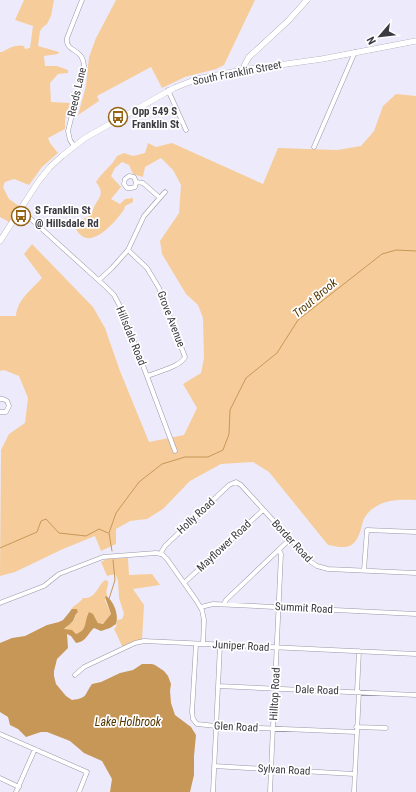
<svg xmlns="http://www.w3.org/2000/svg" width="416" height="792" viewBox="0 0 416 792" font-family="'Roboto Condensed',sans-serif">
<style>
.green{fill:#f6cd9a}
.water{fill:#c79757}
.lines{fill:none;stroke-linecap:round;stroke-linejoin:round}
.stream{stroke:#c79757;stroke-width:1}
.street-casing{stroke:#9997a6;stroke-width:5}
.secondary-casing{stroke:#9997a6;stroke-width:6}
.street{stroke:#fff;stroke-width:4}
.secondary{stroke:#fff;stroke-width:5.5}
.labels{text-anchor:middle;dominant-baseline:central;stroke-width:3.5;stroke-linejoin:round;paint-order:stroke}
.street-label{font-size:11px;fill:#3b3a41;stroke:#fff}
.poi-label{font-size:11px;font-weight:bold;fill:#3b3a41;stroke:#fff;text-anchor:start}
.water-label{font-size:12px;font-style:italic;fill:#563600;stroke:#fff}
</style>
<rect width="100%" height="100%" fill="#edebfb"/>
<path class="green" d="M24 0H54L51 16 47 24 43 27 40 31 38 46 59 52 58 54 44 56 45 66H57L68 70V73L58 74 50 83 51 102 70 103 65 120V129L48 138 50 143 58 153 42 167 29 185 14 179 5 182 3 187 9 199 19 206 9 222 0 217V52H2C9 48 16 44 24 46L25 49 30 48 33 26 15 20Z
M116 0H255L224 65 216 69 185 77 162 88 151 67 97 96 99 101 78 115 86 86 89 57 96 38Z
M396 94 416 96V500C398 499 377 499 365 517 363 520 362 525 361 529 355 549 347 549 328 545L269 472 253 462 221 464 190 481 163 509 147 519 130 521 116 529V544L101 551 95 536 63 549 15 572 0 576 1 450 9 434 25 423 28 398 19 376 4 370 0 371V316H16C17 300 32 289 42 278L24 254 32 244 93 307 105 328 120 371 149 442 184 435 197 408 183 384 201 373 204 358 203 318 198 305 186 294 162 254 160 241 179 213 181 185 173 170 161 158 145 167 143 177 133 174 129 165 122 162 115 168 111 176 121 187 111 199 120 204 125 199 133 198V202L125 206 124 210C114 223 88 255 75 227 80 218 82 221 89 216 93 213 93 208 95 205 101 195 104 193 96 182 102 172 112 166 117 156L124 153 133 156 145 153 148 143 156 147 172 143 263 184 278 148 337 150 361 146 374 131 383 106Z
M128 558 129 575 152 574 160 585 133 589 144 605 142 640 123 648 114 629 116 627 117 620 122 619 124 614 119 598 118 580 115 574 107 576 101 562 107 559Z
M105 580 108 581C109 587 104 591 108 597L106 596 105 600 111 614 105 623 100 624 98 623 95 617 88 613C87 620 86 633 77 634 74 634 67 630 64 629 66 626 69 626 71 623 75 620 75 615 78 611L77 609 70 611C73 605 79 604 83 598 85 598 88 598 90 597 97 594 99 584 105 580Z"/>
<path class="water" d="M106 596C114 601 119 615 116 624L110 628 101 631 94 628C88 633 86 642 76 643L71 636 67 634 68 648 57 659 54 671V676L56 684 66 696 72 700C88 698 84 695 92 684L101 682 120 673 133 670 142 664H152L155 665 164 671 168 676 171 684 170 691 171 703 175 715 191 727 196 735 194 756V775L190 792H110L112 779 102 761 84 753 70 741 47 732H41L26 737 18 729 10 725 8 717 0 712V643L12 638 25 636 47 625 59 622 63 620 72 609H77L78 612C74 615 75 620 71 623 69 626 66 626 64 629L72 630 76 634C88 630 84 621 89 612L93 614 98 623 103 624 111 614 105 597Z"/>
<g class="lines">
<path class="stream" d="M0 548 37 532 41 521 46 519 59 533 86 536 99 529 108 533
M112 551 109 533 116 513 139 482 162 464 185 457H208L223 450 229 434 230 410 246 378 277 353 298 320 382 254 396 250 416 251
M109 599 115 580 113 560"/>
<g class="street-casing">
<path id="street" d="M168 90 186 130
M74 146 70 140 68 131 84 66C83 47 65 53 67 38L82 0
M314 147 355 52
M136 182 134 177 129 176 125 179 124 184 127 188H131L135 187 136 182 143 183 160 198
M21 210 106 287 114 295 123 312 175 451
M128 250 147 268 159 288 185 357C180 367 157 372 147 376
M99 280 112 268 128 250 144 216 165 192
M0 399H3L7 401 9 406 6 412H0
M160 554 165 546 229 485 236 482 241 485 311 562 317 566 328 569 416 573
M364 570 367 530 416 532
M184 583 263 510
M0 603 44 586 59 574 103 557 156 553 162 554 167 559 196 600 202 610 204 620 203 644
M224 604 226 600 290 539
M201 607 213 604 416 614
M196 644 192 712 193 719 197 724 216 726 356 732
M75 675 84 667 135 643 144 641 416 654
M218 686 416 695
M357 692 359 651
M356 727 386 728
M0 734 87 772 79 792
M214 766 354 774
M0 778 19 787
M16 792 35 749
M213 792 220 645
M270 792 281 554 279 550
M354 792 359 692"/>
</g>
<g class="secondary-casing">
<path id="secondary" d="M243 70 245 64 249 57 288 21 307 0
M0 241 38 182 50 167 62 156 85 138 174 88 197 79 243 70 322 59 416 41"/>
</g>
<use href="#street" class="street"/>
<use href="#secondary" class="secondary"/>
</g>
<defs>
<g id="bus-ring" transform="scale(1)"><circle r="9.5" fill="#fff" stroke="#946313" stroke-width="1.5"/><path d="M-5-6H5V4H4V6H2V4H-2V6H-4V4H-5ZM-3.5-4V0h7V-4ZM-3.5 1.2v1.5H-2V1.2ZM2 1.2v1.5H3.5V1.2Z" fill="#946313"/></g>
</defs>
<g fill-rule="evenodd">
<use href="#bus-ring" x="118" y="117"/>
<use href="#bus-ring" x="21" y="216"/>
</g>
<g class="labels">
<g class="street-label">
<text transform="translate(237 73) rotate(-11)">South Franklin Street</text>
<text transform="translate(77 92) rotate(-77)">Reeds Lane</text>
<text transform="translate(171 319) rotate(69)">Grove Avenue</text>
<text transform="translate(131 336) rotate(68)">Hillsdale Road</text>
<text transform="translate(196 516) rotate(-43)">Holly Road</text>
<text transform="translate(292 541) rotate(47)">Border Road</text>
<text transform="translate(224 546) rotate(-43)">Mayflower Road</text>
<text transform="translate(304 608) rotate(3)">Summit Road</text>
<text transform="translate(241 646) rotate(3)">Juniper Road</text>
<text transform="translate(317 690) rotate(2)">Dale Road</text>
<text transform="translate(275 694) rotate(-87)">Hilltop Road</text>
<text transform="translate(236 727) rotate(3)">Glen Road</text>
<text transform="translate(284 770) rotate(3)">Sylvan Road</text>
</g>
<g class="poi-label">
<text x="132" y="111">Opp 549 S<tspan x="132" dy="13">Franklin St</tspan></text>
<text x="35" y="210">S Franklin St<tspan x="35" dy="13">@ Hillsdale Rd</tspan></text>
</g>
<g class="water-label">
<text transform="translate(315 298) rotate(-40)">Trout Brook</text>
<text x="128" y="722">Lake Holbrook</text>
</g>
</g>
<g transform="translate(380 36) rotate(242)" stroke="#ffffff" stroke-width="3" paint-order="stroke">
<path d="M0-3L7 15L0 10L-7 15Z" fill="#3b3a41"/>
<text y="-6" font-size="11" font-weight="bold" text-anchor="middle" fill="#3b3a41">N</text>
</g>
</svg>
